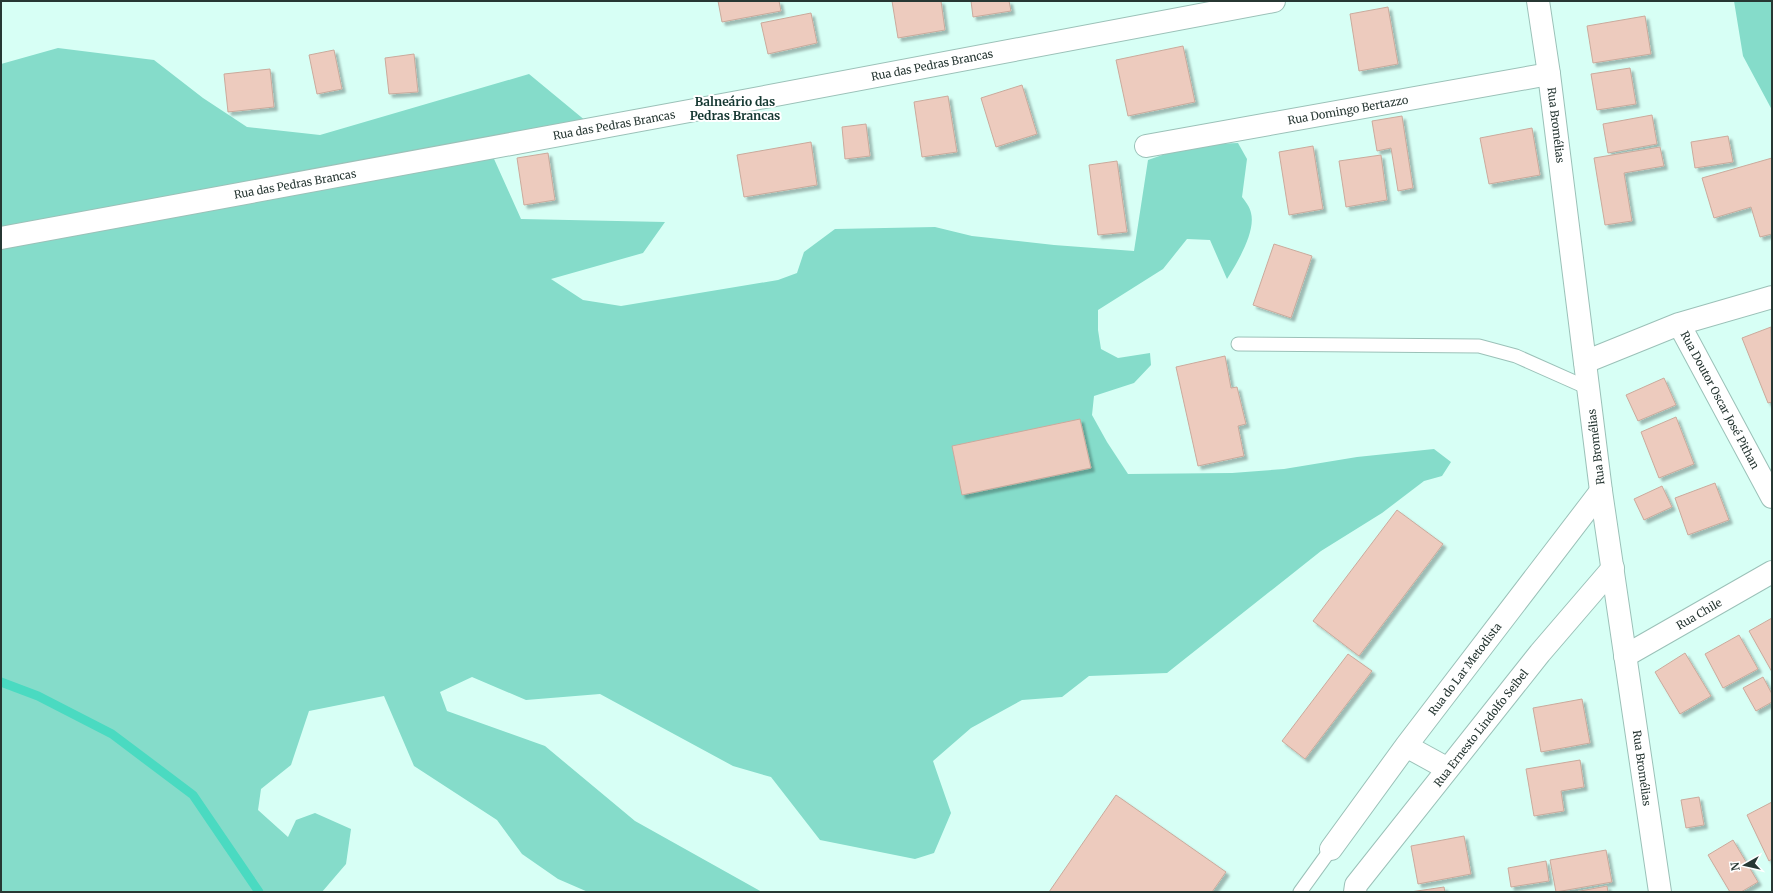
<svg xmlns="http://www.w3.org/2000/svg" width="1773" height="893" viewBox="0 0 1773 893" font-family="Merriweather,serif">
<style>
.green{fill:#85dcca}
.lines{fill:none;stroke-linecap:round;stroke-linejoin:round}
.stream{stroke:#4adac1;stroke-width:9}
.building{fill:#edcbbe;stroke:#caaa9c;filter:url(#shadow)}
.service-casing{stroke:#9bc1b8;stroke-width:15}
.minor-casing{stroke:#9bc1b8;stroke-width:24}
.tertiary-casing{stroke:#9bc1b8;stroke-width:24}
.service{stroke:#fff;stroke-width:13}
.minor{stroke:#fff;stroke-width:22}
.tertiary{stroke:#fff;stroke-width:22}
.labels{text-anchor:middle;dominant-baseline:central;stroke-width:4;stroke-linejoin:round;paint-order:stroke}
.street-label{font-size:11px;fill:#273733;stroke:#fff}
.neighbourhood-label{font-size:12px;font-weight:bold;fill:#133630;stroke:#fff}
</style>
<defs>
<filter id="shadow"><feDropShadow dx="3.5" dy="3.5" stdDeviation="1" flood-color="#0004"/></filter>
</defs>
<rect width="100%" height="100%" fill="#d7fff5"/>
<path class="green" d="M1734 1H1772V110L1743 56Z
M58 48 154 60 203 98 247 127 320 135 529 74 598 131 490 150 521 219 665 222 643 253 551 279 583 300 621 306 778 280 797 273 804 252 835 229 935 227 972 236 1054 245 1134 251 1148 160 1191 145 1238 143 1247 159 1242 197C1245 201 1250 207 1251 213 1256 232 1237 263 1227 279L1210 240 1187 239 1163 269 1098 310V330L1101 349 1118 358 1150 353 1151 365 1134 383 1094 396 1092 415 1107 442 1128 474 1232 473 1284 469 1357 457 1434 449 1451 462 1442 476 1424 481 1382 513 1321 551 1167 673 1089 676 1062 697 1022 700 971 728 933 761 951 813 934 853 915 859 820 840 771 777 733 766 600 694 526 700 472 677 440 692 447 711 545 746 635 821 762 892H588L558 879 522 854 497 820 414 766 384 696 309 711 291 765 261 789 258 810 288 837 296 820 315 813 351 829 346 864 322 892H1V64Z"/>
<g class="lines">
<path class="stream" d="M1 682 38 696 112 734 193 795 259 892"/>
</g>
<path class="building" d="M718 1H779L781 11 722 22Z
M892 1H941L945 30 898 38Z
M971 1H1009L1011 11 973 17Z
M1388 7 1398 64 1359 71 1350 14Z
M811 13 817 43 768 54 761 23Z
M1645 16 1651 54 1593 63 1587 26Z
M1183 46 1195 102 1128 116 1116 60Z
M334 50 342 89 317 94 309 55Z
M414 54 418 92 389 94 385 58Z
M1630 68 1636 104 1597 110 1591 74Z
M270 69 274 107 228 112 224 74Z
M1022 85 1037 134 996 147 981 98Z
M948 96 957 152 922 157 914 102Z
M1652 115 1657 144 1608 153 1603 124Z
M1402 116 1413 188 1398 191 1391 148 1377 151 1372 121Z
M866 124 870 156 845 159 842 127Z
M1532 128 1540 175 1489 184 1480 138Z
M1728 136 1733 162 1695 168 1691 142Z
M811 142 817 185 744 197 737 155Z
M1313 146 1323 209 1289 215 1279 152Z
M1660 147 1664 166 1624 173 1632 221 1605 225 1594 158Z
M548 153 555 200 524 205 517 158Z
M1381 155 1387 200 1346 207 1339 161Z
M1772 158V234L1760 237 1751 207 1714 218 1702 178Z
M1117 161 1127 232 1098 235 1089 165Z
M1274 244 1312 256 1291 318 1253 305Z
M1771 327 1772 402 1768 403 1742 338Z
M1225 356 1231 388 1237 387 1246 424 1238 426 1244 456 1198 466 1176 367Z
M1664 378 1676 405 1638 421 1626 395Z
M1676 417 1694 464 1659 478 1641 432Z
M1080 419 1091 468 962 495 952 446Z
M1715 483 1729 520 1688 535 1675 498Z
M1662 486 1672 507 1644 520 1634 499Z
M1397 510 1443 544 1359 656 1313 621Z
M1772 618V672L1749 631Z
M1739 635 1758 669 1723 688 1705 654Z
M1685 653 1711 696 1680 714 1655 672Z
M1348 654 1372 671 1305 759 1282 741Z
M1763 677 1772 694V702L1756 711 1743 688Z
M1582 699 1590 743 1541 752 1533 708Z
M1580 760 1584 787 1561 791 1564 811 1534 816 1526 769Z
M1116 795 1226 872 1212 892H1049Z
M1699 797 1704 825 1686 828 1681 800Z
M1772 802V859L1769 861 1747 815Z
M1464 836 1471 874 1418 884 1411 846Z
M1733 840 1758 882 1741 892H1730L1708 855Z
M1606 850 1612 882 1556 892 1550 860Z
M1546 861 1549 881 1511 887 1508 868Z
M1607 886 1608 892H1575Z
M1444 887 1445 892H1410Z"/>
<g class="lines">
<g class="service-casing">
<path id="service" d="M1238 344 1479 346 1516 356 1588 388
M1300 892 1331 849"/>
</g>
<g class="minor-casing">
<path id="minor" d="M1146 146 1549 74
M1 238 738 102 1274 1
M1679 324 1772 497
M1585 362 1679 324 1772 297
M1625 656 1772 572
M1406 746 1448 769
M1331 849 1406 746 1601 491
M1355 892 1356 885 1540 653 1613 568"/>
</g>
<g class="tertiary-casing">
<path id="tertiary" d="M1538 1 1549 74 1601 491 1660 892"/>
</g>
<use href="#service" class="service"/>
<use href="#minor" class="minor"/>
<use href="#tertiary" class="tertiary"/>
</g>
<g class="labels">
<g class="street-label">
<text transform="translate(932 65) rotate(-11)">Rua das Pedras Brancas</text>
<text transform="translate(1348 110) rotate(-10)">Rua Domingo Bertazzo</text>
<text transform="translate(614 125) rotate(-10)">Rua das Pedras Brancas</text>
<text transform="translate(1556 125) rotate(83)">Rua Bromélias</text>
<text transform="translate(295 184) rotate(-10)">Rua das Pedras Brancas</text>
<text transform="translate(1720 400) rotate(62)">Rua Doutor Oscar José Pithan</text>
<text transform="translate(1596 447) rotate(-97)">Rua Bromélias</text>
<text transform="translate(1699 614) rotate(-30)">Rua Chile</text>
<text transform="translate(1465 669) rotate(-53)">Rua do Lar Metodista</text>
<text transform="translate(1481 728) rotate(-52)">Rua Ernesto Lindolfo Seibel</text>
<text transform="translate(1642 768) rotate(82)">Rua Bromélias</text>
</g>
<g class="neighbourhood-label">
<text x="735" y="101">Balneário das<tspan x="735" dy="14">Pedras Brancas</tspan></text>
</g>
</g>
<rect width="1773" height="893" fill="none" stroke="#273733" stroke-width="4"/>
<g transform="translate(1745 865) rotate(262)" stroke="#ffffff" stroke-width="3" paint-order="stroke">
<path d="M0-3L7 15L0 10L-7 15Z" fill="#273733"/>
<text y="-6" font-size="11" font-weight="bold" text-anchor="middle" fill="#273733">N</text>
</g>
</svg>
